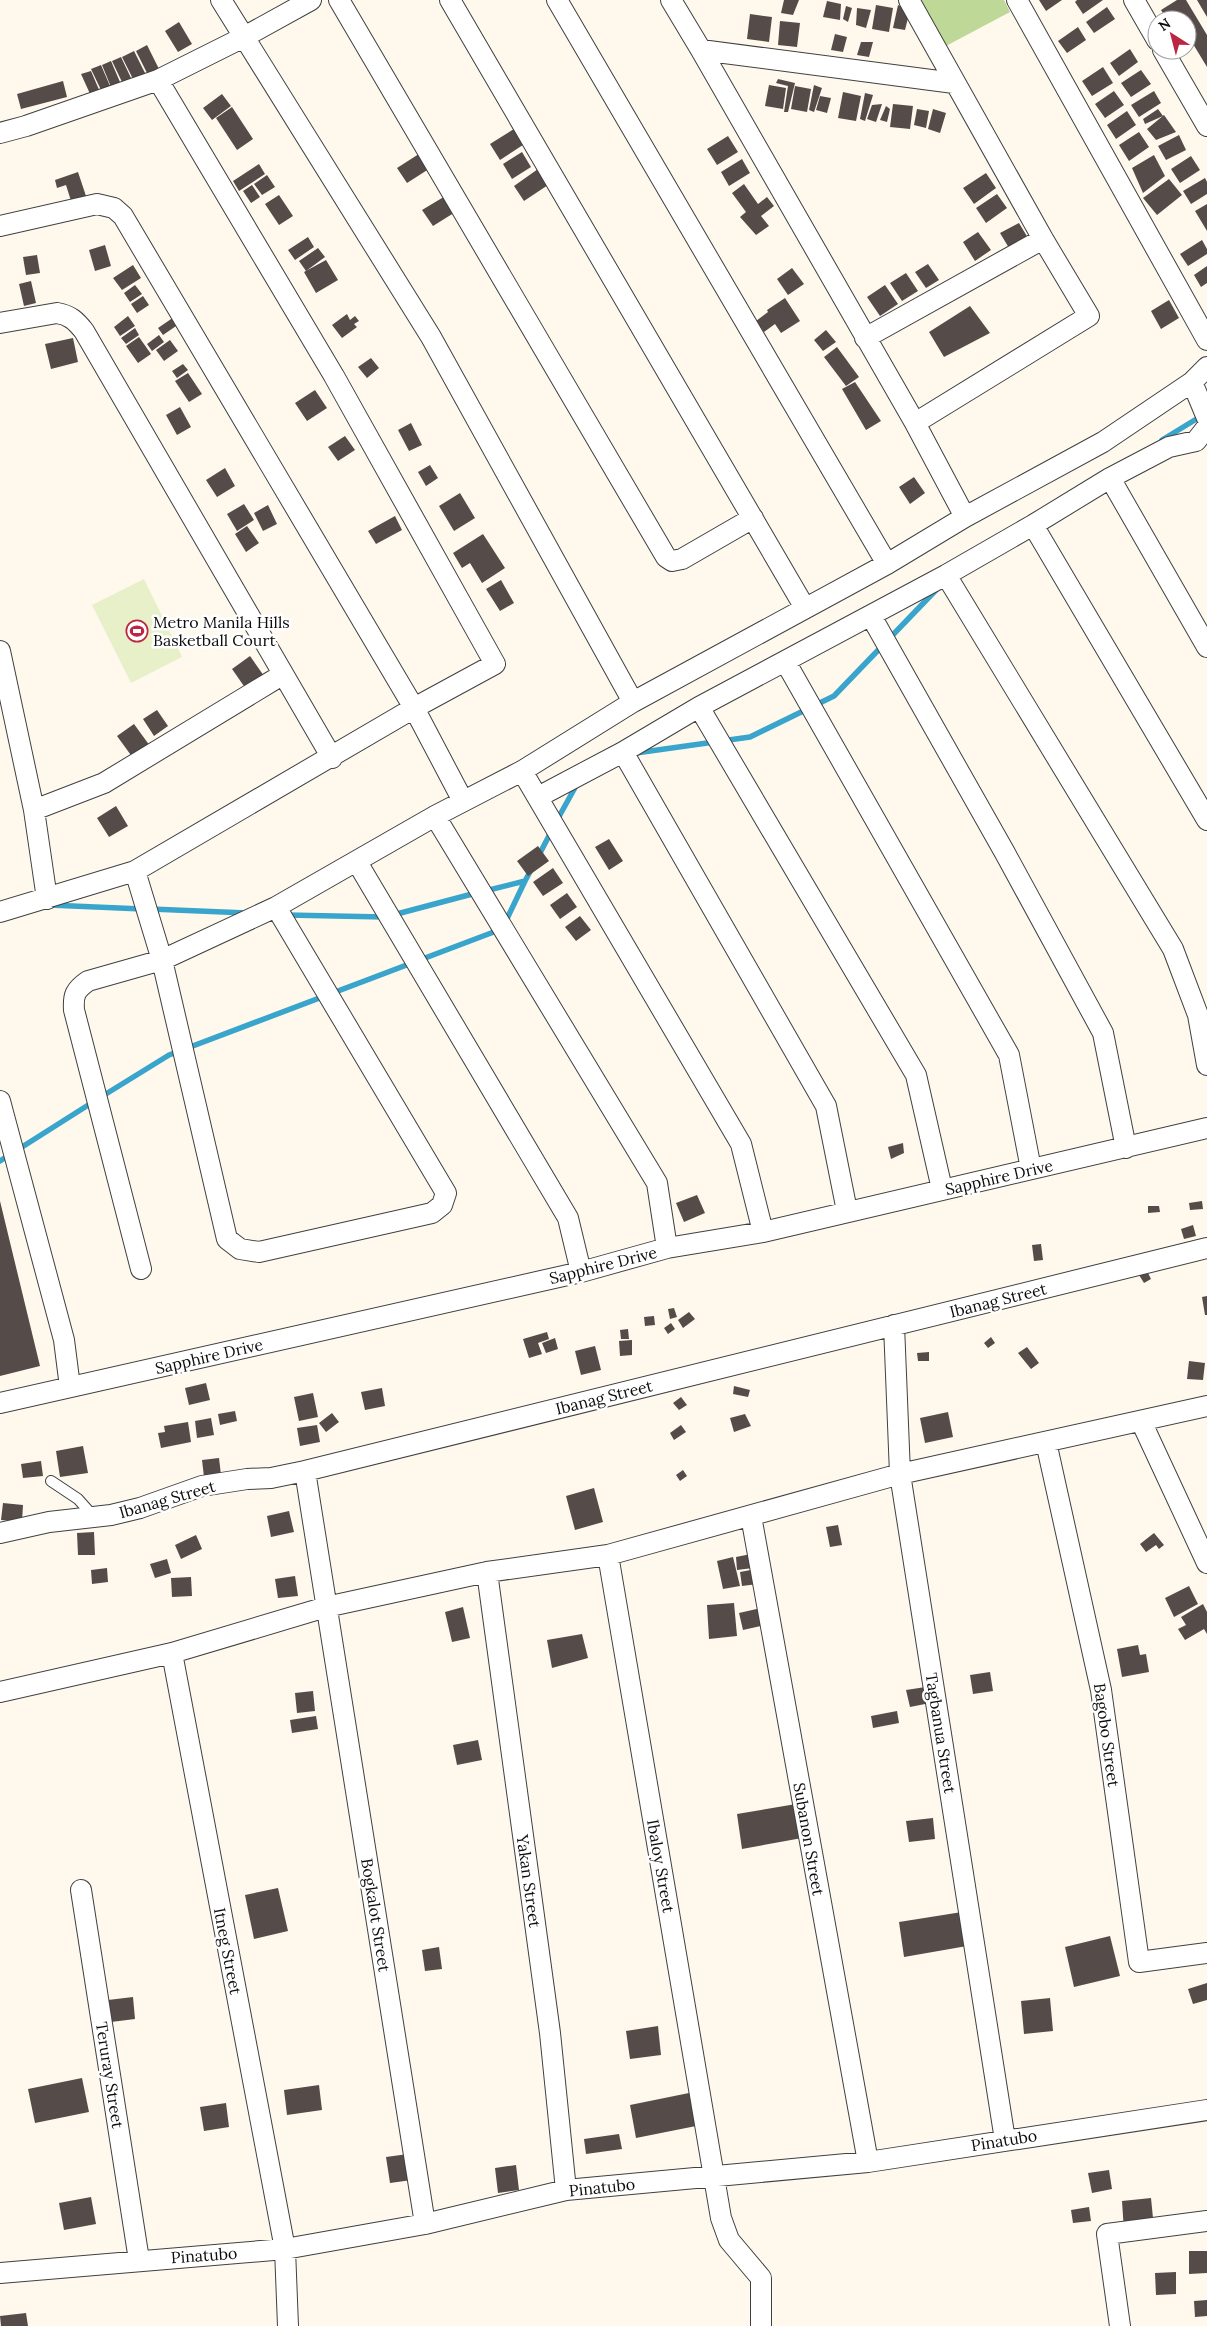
<svg xmlns="http://www.w3.org/2000/svg" width="1207" height="2326" viewBox="0 0 1207 2326" font-family="Lora,serif">
<style>
.forest{fill:#bed997}
.pitch{fill:#e8f0c9}
.lines{fill:none;stroke-linecap:round;stroke-linejoin:round}
.stream{stroke:#3aa5cc;stroke-width:5.5}
.building{fill:#554c49}
.lane-casing{stroke:#404040;stroke-width:12}
.street-casing{stroke:#404040;stroke-width:22}
.lane{stroke:#fff;stroke-width:10}
.street{stroke:#fff;stroke-width:20}
.labels{text-anchor:middle;dominant-baseline:central;stroke-width:5;stroke-linejoin:round;paint-order:stroke}
.poi-label{font-size:16px;fill:#0d0d0d;stroke:#fff;text-anchor:start}
.street-label{font-size:16px;fill:#0d0d0d;stroke:#fff}
</style>
<rect width="100%" height="100%" fill="#fff9ed"/>
<path class="forest" d="M921 0H1004L1010 12 946 46Z"/>
<path class="pitch" d="M144 579 182 657 131 683 92 605Z"/>
<g class="lines">
<path class="stream" d="M1162 440 1203 415
M636 753 750 737 834 696 936 590
M556 822 577 784
M539 855 552 830
M485 891 525 881 531 870
M49 905 142 909
M151 909 247 913
M286 915 384 917
M393 915 476 893
M505 923 525 881
M101 1097 169 1055 499 930
M0 1161 93 1102"/>
</g>
<path class="building" d="M784 0H799L793 15 781 13Z
M1039 0H1062L1046 11Z
M1077 0H1103L1083 14 1075 2Z
M1177 0H1186L1207 35V67L1187 34V20H1167L1161 10Z
M1197 0H1207V17Z
M827 1 841 4 840 20 823 17Z
M876 5 893 8 889 32 872 29Z
M898 5 910 10 905 30 893 28Z
M846 6 852 8 848 22 843 19Z
M1107 7 1115 19 1094 33 1086 22Z
M857 8 871 10 866 28 856 25Z
M750 14 772 17 769 42 747 39Z
M780 21 800 23 797 47 778 45Z
M179 22 192 44 178 52 165 31Z
M1078 27 1086 40 1067 53 1058 41Z
M835 34 847 37 843 52 831 50Z
M861 42H873L869 57 857 55Z
M147 45 159 69 148 75 136 51Z
M1130 49 1138 62 1119 76 1110 63Z
M134 51 146 75 134 81 122 57Z
M121 57 131 78 122 82 112 61Z
M111 61 120 82 111 87 102 65Z
M101 65 110 86 101 90 91 69Z
M1103 67 1113 83 1092 96 1082 81Z
M1141 70 1151 84 1131 97 1121 83Z
M91 71 100 92 91 96 81 74Z
M778 79 795 83 788 112H784L788 86 776 83Z
M63 81 67 97 21 109 17 94Z
M769 85 786 88 783 109 765 106Z
M814 85 822 88 814 112 809 110Z
M795 86 811 89 807 112 791 109Z
M1114 91 1124 105 1105 118 1095 104Z
M1154 91 1161 103 1139 117 1131 105Z
M843 92 861 96 856 121 838 118Z
M865 93 873 95 865 121 860 119Z
M222 94 231 106 212 120 203 108Z
M820 96 831 98 827 113 816 110Z
M882 104 876 122 867 119 872 105Z
M893 104 913 106 910 129 890 127Z
M886 106 890 109 887 122 880 120Z
M232 107 253 139 237 150 216 118Z
M917 109 929 111 926 128 914 125Z
M933 109 946 113 940 133 928 129Z
M1158 109 1163 116 1145 124 1143 119Z
M1127 111 1136 125 1116 139 1107 125Z
M1164 115 1176 132 1156 140 1147 129Z
M517 127 526 143 500 160 490 144Z
M1139 132 1149 147 1129 161 1119 145Z
M1179 135 1186 150 1166 160 1158 146Z
M728 136 738 152 717 165 707 149Z
M422 152 432 167 407 183 397 168Z
M522 152 531 167 512 179 503 164Z
M1154 155 1165 176 1143 193 1132 168Z
M1191 156 1200 170 1180 183 1171 169Z
M742 159 750 173 729 186 721 172Z
M259 164 265 174 239 191 233 181Z
M538 169 548 185 524 201 514 186Z
M78 172 86 196 71 201 66 185 57 188 55 180Z
M986 173 996 188 974 204 963 188Z
M267 175 275 187 262 195 254 184Z
M1205 178 1207 182V194L1191 204 1183 191Z
M1169 179 1182 195 1157 215 1143 198Z
M744 184 758 204 767 197 774 206 761 216 769 226 756 235 740 217 746 212 732 193Z
M252 185 260 197 251 203 243 191Z
M997 194 1007 208 986 223 976 208Z
M279 195 293 216 279 225 265 204Z
M447 195 457 211 433 226 422 210Z
M1207 204V231L1195 211Z
M1019 223 1028 238 1009 248 1000 233Z
M978 232 991 250 975 261 963 242Z
M308 237 314 247 295 260 288 250Z
M1202 240 1207 249V254L1188 266 1180 254Z
M105 245 111 266 95 271 89 250Z
M318 248 325 257 306 271 299 261Z
M37 255 40 273 26 275 23 257Z
M326 260 338 280 316 293 304 272Z
M928 264 939 280 926 288 915 272Z
M133 265 141 278 122 290 113 278Z
M1207 266V283L1201 287 1194 275Z
M792 268 804 284 788 295 777 279Z
M906 273 918 291 902 301 890 283Z
M31 281 36 303 24 306 19 284Z
M135 285 142 294 130 302 124 293Z
M885 285 898 304 880 316 867 297Z
M143 296 149 305 137 313 131 304Z
M785 298 800 321 781 333 775 324 764 332 756 321 768 312 767 310Z
M1169 300 1179 318 1161 329 1151 311Z
M970 306 990 333 944 357 929 332Z
M347 314 350 320 355 316 359 321 354 324 357 327 342 338 332 325Z
M128 316 135 326 120 336 114 327Z
M174 317 179 324 163 335 158 328Z
M135 328 139 335 126 344 121 338Z
M826 330 836 342 823 351 814 340Z
M159 335 164 342 152 351 147 344Z
M139 337 151 354 138 363 126 346Z
M73 338 78 362 51 369 45 344Z
M170 340 178 351 164 361 156 350Z
M837 347 859 377 846 386 824 357Z
M371 358 379 368 367 378 358 367Z
M183 364 188 370 177 378 172 371Z
M188 373 202 394 189 402 175 381Z
M855 382 881 421 866 430 842 389Z
M315 390 327 408 307 421 295 403Z
M180 407 191 427 177 435 166 415Z
M411 423 422 445 409 451 398 430Z
M345 436 355 450 338 461 328 447Z
M430 465 438 478 426 486 418 472Z
M225 468 235 486 217 497 206 480Z
M914 477 925 493 910 504 899 487Z
M460 493 475 518 454 531 439 506Z
M244 504 254 520 237 531 227 514Z
M268 505 277 524 263 531 254 513Z
M395 516 402 530 376 544 368 531Z
M247 526 259 543 246 552 235 534Z
M483 534 505 568 482 583 470 563 462 568 453 553Z
M501 580 514 603 500 611 486 589Z
M250 656 264 676 246 689 232 669Z
M157 710 168 726 154 736 143 719Z
M134 724 150 746 133 758 117 736Z
M116 806 128 826 109 837 97 818Z
M609 839 623 861 609 870 595 847Z
M538 846 549 861 528 876 517 861Z
M553 868 563 883 543 896 533 882Z
M567 893 577 907 560 919 550 905Z
M580 916 591 930 576 941 565 927Z
M903 1143 904 1153 891 1159 888 1147Z
M697 1195 705 1213 684 1222 676 1203Z
M0 1201 40 1366 0 1376Z
M1202 1201 1203 1209 1190 1210 1189 1203Z
M1148 1206H1159L1160 1212 1148 1213Z
M1193 1225 1196 1236 1184 1239 1181 1229Z
M1041 1244 1043 1260 1034 1261 1032 1245Z
M1147 1271 1151 1279 1144 1283 1139 1275Z
M1207 1296V1315H1205L1202 1297Z
M674 1308 677 1317 670 1319 668 1309Z
M689 1312 695 1319 683 1328 678 1320Z
M654 1316 655 1325 645 1326 644 1317Z
M671 1323 675 1329 668 1334 664 1328Z
M628 1329 629 1339H621L620 1330Z
M547 1332 549 1339 538 1343 542 1354 529 1358 523 1339Z
M991 1337 995 1343 988 1348 984 1343Z
M555 1338 558 1349 546 1353 542 1343Z
M632 1340V1355L620 1356 619 1341Z
M595 1346 601 1370 581 1375 575 1351Z
M1027 1347 1039 1363 1031 1369 1018 1353Z
M929 1352V1361H918L917 1353Z
M1189 1361 1205 1363 1203 1380 1187 1379Z
M206 1383 210 1400 189 1405 185 1388Z
M734 1386 750 1390 748 1397 733 1394Z
M382 1388 385 1406 365 1410 361 1392Z
M313 1393 318 1417 299 1421 294 1397Z
M681 1397 687 1405 679 1410 673 1403Z
M235 1411 237 1421 220 1425 218 1414Z
M948 1412 953 1437 925 1443 920 1418Z
M332 1413 339 1422 326 1432 319 1423Z
M745 1414 751 1426 734 1432 730 1418Z
M211 1418 214 1435 197 1438 195 1421Z
M188 1422 191 1442 161 1448 158 1433 165 1432 164 1426Z
M317 1425 320 1442 300 1446 297 1428Z
M681 1425 686 1432 674 1440 670 1433Z
M83 1446 88 1473 60 1477 56 1451Z
M219 1458 221 1475 204 1477 202 1460Z
M41 1461 43 1476 23 1478 21 1464Z
M683 1470 687 1476 680 1481 676 1475Z
M594 1488 603 1522 575 1530 566 1496Z
M3 1503 23 1505 22 1522 1 1520Z
M289 1511 294 1532 271 1537 267 1516Z
M838 1525 842 1545 830 1547 826 1527Z
M94 1532 95 1555H78L77 1533Z
M1154 1533 1164 1545 1159 1549 1156 1545 1146 1552 1140 1544Z
M196 1535 202 1549 181 1559 175 1545Z
M751 1554 753 1568 737 1570 736 1557Z
M733 1557 740 1586 723 1589 717 1561Z
M167 1559 171 1573 155 1578 150 1564Z
M107 1568 108 1582 92 1584 91 1570Z
M756 1569 758 1584 742 1586 740 1572Z
M295 1576 298 1596 278 1598 275 1579Z
M191 1577 192 1596 172 1597 171 1578Z
M1189 1586 1198 1604 1174 1617 1165 1598Z
M734 1603 737 1636 709 1639 707 1605Z
M1203 1604 1207 1612V1634L1204 1629 1185 1640 1178 1629 1186 1625 1181 1617Z
M463 1607 470 1638 452 1642 445 1612Z
M761 1608 765 1625 743 1630 739 1613Z
M582 1634 588 1658 552 1668 547 1640Z
M1138 1645 1140 1655 1146 1654 1149 1672 1122 1677 1117 1649Z
M990 1672 993 1691 973 1694 970 1675Z
M932 1686 935 1702 910 1707 906 1690Z
M313 1691 315 1711 297 1713 295 1693Z
M897 1711 899 1723 873 1728 871 1716Z
M316 1716 318 1729 292 1733 290 1720Z
M478 1740 482 1760 457 1765 453 1745Z
M796 1804 802 1838 742 1849 737 1814Z
M933 1818 935 1839 909 1842 906 1821Z
M278 1888 288 1931 254 1939 245 1895Z
M962 1912 967 1946 904 1957 899 1922Z
M1110 1936 1120 1976 1074 1987 1065 1947Z
M439 1947 442 1969 425 1971 422 1950Z
M1207 1983V2000L1193 2004 1188 1989Z
M133 1997 135 2019 111 2022 108 2000Z
M1050 1998 1053 2031 1024 2034 1021 2001Z
M658 2026 661 2055 630 2059 626 2031Z
M82 2078 89 2112 35 2123 28 2089Z
M319 2085 322 2110 287 2115 284 2090Z
M689 2093 696 2126 636 2138 630 2105Z
M226 2103 229 2127 204 2131 200 2107Z
M619 2134 622 2149 586 2154 584 2139Z
M408 2154 412 2180 390 2183 386 2157Z
M516 2165 519 2190 498 2193 495 2168Z
M1109 2170 1112 2189 1092 2193 1088 2173Z
M91 2197 96 2224 64 2230 59 2203Z
M1151 2198 1154 2228 1124 2231 1122 2201Z
M1089 2207 1091 2221 1073 2223 1071 2210Z
M1189 2251H1207V2273L1189 2274Z
M1176 2272V2294L1156 2295 1155 2273Z
M1207 2300V2316L1195 2317 1194 2301Z
M26 2313 28 2326H1L0 2316Z"/>
<g class="lines">
<g class="lane-casing">
<path id="lane" d="M51 1481 78 1499 94 1517"/>
</g>
<g class="street-casing">
<path id="street" d="M221 0 431 337 633 702
M339 0 666 557 672 561 682 559 753 518
M450 0 805 608
M557 0 887 564
M671 0 701 50 915 423 965 517
M909 0 1043 239 1089 316 915 423
M1017 0 1207 340
M1134 0 1157 40
M701 50 954 83
M1163 50 1207 126
M0 133 26 126 158 80 244 37 311 0
M0 226 97 204 114 208 123 216 414 708 463 801
M0 323 57 313C70 315 76 321 84 331L332 758
M865 338 1043 239
M1192 382 1207 418
M1110 478 1207 647
M1033 525 1207 820
M946 575 1173 949 1198 1015 1207 1065
M871 616 1005 853 1103 1033 1126 1148
M0 651 34 810 47 899
M785 661 1009 1055 1031 1169
M699 707 916 1075 942 1189
M623 752 826 1106 847 1211
M522 771 741 1144 763 1232
M538 797 623 752 699 707 946 575 1033 525 1110 478 1169 447 1196 441 1207 427
M34 810 104 783 282 675
M435 816 657 1183 667 1248
M357 862 568 1218 581 1272
M135 871 162 960 227 1239 240 1249 259 1252 432 1213 442 1205 446 1193 276 907
M0 912 135 871 414 708 495 664 334 376 158 80
M0 1101 64 1340 70 1387
M141 1269 74 1010C73 995 75 990 88 981L162 960 276 907 435 816 522 771 633 702 887 564 965 517 1103 442 1192 382 1207 367
M894 1325 900 1474 1005 2140
M0 1403 581 1272 667 1248 763 1232 1207 1128
M1141 1421 1207 1563
M1046 1442 1101 1690 1139 1962 1207 1953
M305 1471 425 2224
M751 1516 868 2162
M0 1533 49 1522 111 1515 140 1508 202 1486 247 1479 271 1478 305 1471 1207 1248
M608 1555 721 2218 729 2240 761 2278V2326
M487 1572 550 2033 566 2190
M172 1653 285 2249 288 2326
M0 1692 172 1653 326 1607 487 1572 608 1555 900 1474 1207 1406
M81 1890 139 2260
M0 2273 285 2249 425 2224 566 2190 868 2162 1207 2110
M1120 2326 1107 2234 1207 2221"/>
</g>
<use href="#lane" class="lane"/>
<use href="#street" class="street"/>
</g>
<defs>
<g id="stadium-ring" transform="scale(1.125)"><circle r="9.5" fill="#fff" stroke="#bb2642" stroke-width="1.5"/><path d="M0-5a6.5 5 0 1 0 0 10a6.5 5 0 1 0 0-10ZM-3.5-1.8h7v3.6h-7Z" fill="#bb2642"/></g>
</defs>
<g fill-rule="evenodd">
<use href="#stadium-ring" x="137" y="631"/>
</g>
<g class="labels">
<g class="poi-label">
<text x="153" y="622">Metro Manila Hills<tspan x="153" dy="18">Basketball Court</tspan></text>
</g>
<g class="street-label">
<text transform="translate(999 1177) rotate(-13)">Sapphire Drive</text>
<text transform="translate(603 1265) rotate(-14)">Sapphire Drive</text>
<text transform="translate(998 1300) rotate(-14)">Ibanag Street</text>
<text transform="translate(209 1356) rotate(-13)">Sapphire Drive</text>
<text transform="translate(604 1397) rotate(-14)">Ibanag Street</text>
<text transform="translate(167 1499) rotate(-16)">Ibanag Street</text>
<text transform="translate(941 1733) rotate(81)">Tagbanua Street</text>
<text transform="translate(1107 1735) rotate(82)">Bagobo Street</text>
<text transform="translate(809 1839) rotate(80)">Subanon Street</text>
<text transform="translate(661 1866) rotate(80)">Ibaloy Street</text>
<text transform="translate(529 1881) rotate(82)">Yakan Street</text>
<text transform="translate(376 1915) rotate(81)">Bogkalot Street</text>
<text transform="translate(228 1951) rotate(79)">Itneg Street</text>
<text transform="translate(110 2075) rotate(81)">Teruray Street</text>
<text transform="translate(1004 2140) rotate(-9)">Pinatubo</text>
<text transform="translate(602 2187) rotate(-6)">Pinatubo</text>
<text transform="translate(204 2255) rotate(-4)">Pinatubo</text>
</g>
</g>
<g transform="translate(1172 35) rotate(324)"><circle r="24" fill="#ffffff" stroke="#9e9e9e"/>
<path d="M0-4L9 19L0 12L-9 19Z" fill="#bb2642"/>
<text y="-8" font-size="14" font-weight="bold" text-anchor="middle" fill="#0d0d0d">N</text>
</g>
</svg>
